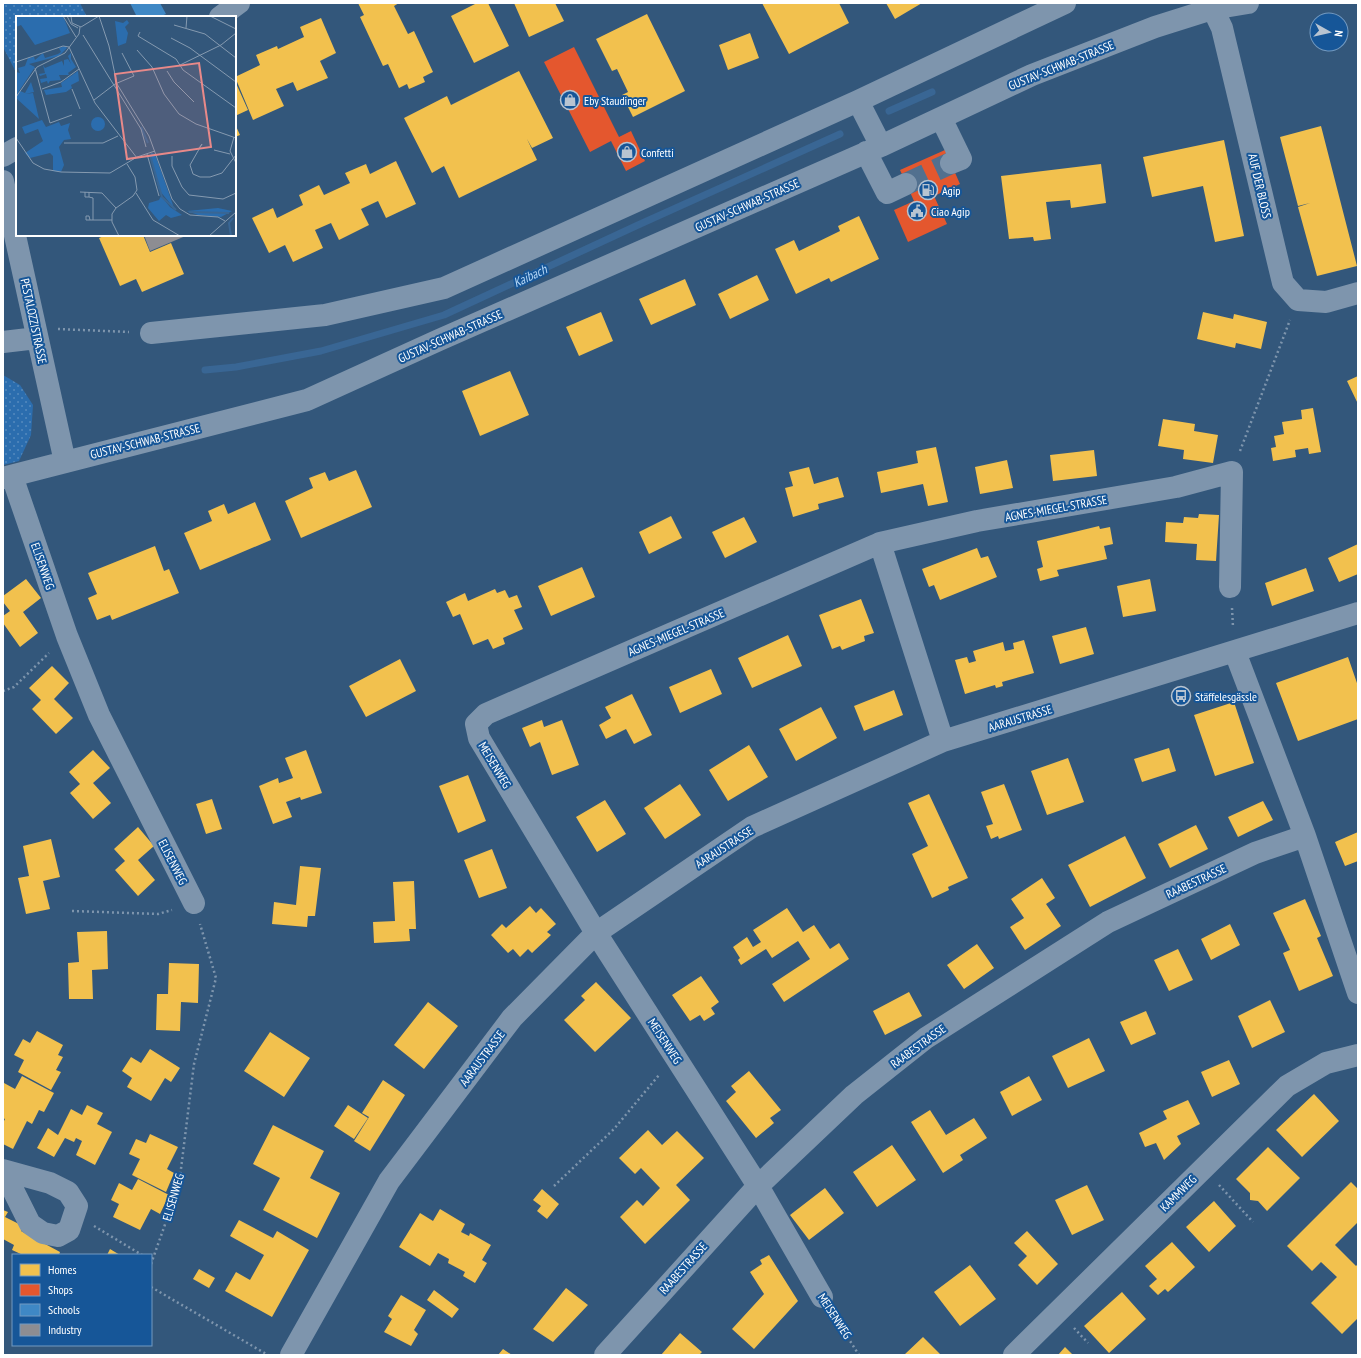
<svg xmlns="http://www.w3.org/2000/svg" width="1361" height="1358" viewBox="0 0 1361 1358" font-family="'PT Sans Narrow',sans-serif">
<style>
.green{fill:url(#green-dots)}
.homes{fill:#f2c14e}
.shops{fill:#e4572e}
.schools{fill:#3f88c5}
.industry{fill:#8d8d92}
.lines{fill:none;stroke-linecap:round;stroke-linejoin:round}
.stream{stroke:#396694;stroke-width:7}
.minor-tunnel{stroke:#52708f;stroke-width:22;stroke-dasharray:22 11;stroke-linecap:butt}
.path{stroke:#7e95ad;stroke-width:2.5;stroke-dasharray:2 3;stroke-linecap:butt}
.minor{stroke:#7e95ad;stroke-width:22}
.labels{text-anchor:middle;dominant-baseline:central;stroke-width:4;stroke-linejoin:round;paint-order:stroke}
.street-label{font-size:12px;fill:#fff;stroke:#165698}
.poi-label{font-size:12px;fill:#fff;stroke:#165698;text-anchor:start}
.water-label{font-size:13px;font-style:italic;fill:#b6d8f8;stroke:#165698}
.inset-river{fill:none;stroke:#396694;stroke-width:2}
.inset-road{fill:none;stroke:#859ab0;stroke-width:1}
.view{fill:#e88989;fill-opacity:0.15;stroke:#e88989;stroke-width:2}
.inset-edge{fill:none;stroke:#fff;stroke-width:2}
</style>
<defs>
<pattern id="green-dots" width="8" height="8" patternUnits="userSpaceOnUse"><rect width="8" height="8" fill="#2b6dae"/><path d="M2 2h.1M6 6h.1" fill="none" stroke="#558abe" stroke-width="1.8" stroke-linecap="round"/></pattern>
</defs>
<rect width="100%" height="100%" fill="#33577b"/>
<path class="green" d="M3 3H80L87 17H17V74L3 47Z
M3 375 20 385 33 405 31 435 19 461 3 465Z"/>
<path class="homes" d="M358 3H399L394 6 408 34 414 31 433 72 423 77 425 82 409 89 407 84 399 88 388 64 383 66 360 17 364 15Z
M477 3H488L509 46 474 63 451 16Z
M514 3H555L564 21 529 37Z
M762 3H839L849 23 789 54Z
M886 3H922L895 19Z
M647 14 685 91 633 117 622 95 628 92 617 69 612 71 596 39Z
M321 18 336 53 320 61 328 78 297 91 293 82 276 89 284 106 253 120 235 77 260 65 256 55 277 46 278 49 304 37 300 27Z
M750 33 759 58 728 70 719 45Z
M519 71 553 138 532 148 527 139 537 160 459 198 444 166 432 173 404 118 447 96 451 105Z
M235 81 248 110 235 116Z
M235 124 240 135 235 137Z
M1321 126 1357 266 1317 276 1298 207 1310 203 1298 206 1280 137Z
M1224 140 1244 236 1215 242 1203 186 1152 197 1143 157Z
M396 161 416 204 386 218 378 201 361 209 369 225 339 240 331 223 315 230 323 248 293 262 285 245 269 253 252 218 273 208 277 218 303 205 299 195 319 185 324 195 350 183 345 173 366 164 370 174Z
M1101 164 1106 203 1071 208 1070 200 1046 202 1051 239 1034 241 1033 237 1009 239 1001 176Z
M859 216 879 259 831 282 829 278 796 294 775 249 794 240 799 251 840 231 838 226Z
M106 235H143L150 252 171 243 184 274 142 292 136 279 120 286 99 238Z
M757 275 769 300 730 319 718 294Z
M685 279 696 305 651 325 639 299Z
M601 312 613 341 579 356 566 327Z
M1203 312 1233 319 1234 314 1267 322 1261 349 1236 343 1235 348 1197 339Z
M510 371 529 415 480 436 462 391Z
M1358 376V404L1347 381Z
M1313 408 1321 452 1309 454 1308 448 1295 450 1296 457 1273 461 1271 448 1276 447 1274 436 1284 434 1282 422 1302 419 1301 410Z
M1163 419 1195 424 1194 431 1218 435 1213 463 1183 459 1184 450 1158 446Z
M936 447 948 502 928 506 923 484 881 493 877 472 918 463 916 451Z
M1094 450 1097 476 1053 481 1050 455Z
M1007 460 1013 488 980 494 975 467Z
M809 467 814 484 838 477 844 497 818 504 819 509 793 517 785 488 793 486 789 472Z
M356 470 372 507 301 538 285 501 313 488 309 478 325 472 329 481Z
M255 502 271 540 200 570 184 533 212 521 208 511 224 504 228 514Z
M1199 514 1219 515 1216 561 1196 560 1197 544 1165 542 1166 522 1183 523 1184 517 1198 518Z
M671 516 682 538 649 554 639 532Z
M744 517 757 542 725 558 712 532Z
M1099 526 1100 529 1110 527 1113 544 1104 546 1107 559 1057 570 1059 576 1040 581 1037 569 1043 567 1037 541Z
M1358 544V574L1339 582 1328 558Z
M155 546 164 571 169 569 179 593 112 620 110 615 97 620 88 598 97 594 88 573Z
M977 548 981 558 988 556 997 577 940 600 934 585 929 587 922 569Z
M582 567 595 597 551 616 538 586Z
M1306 568 1314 591 1272 606 1265 583Z
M26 579 41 598 23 612 38 633 20 647 3 623V616L10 611 3 602V596Z
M1150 579 1156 611 1123 617 1117 586Z
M495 589 497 593 505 590 509 598 517 595 522 607 514 610 523 629 503 638 505 644 493 649 488 639 473 645 460 614 453 617 446 602 465 593 468 601Z
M861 599 874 633 864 636 865 641 842 650 840 646 832 649 819 615Z
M1086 627 1094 654 1060 664 1052 636Z
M788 635 802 666 752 688 738 658Z
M1024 640 1034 673 1002 682 1003 686 996 688 995 685 965 694 955 660 967 657 969 663 976 661 973 651 1003 642 1005 651 1014 649 1013 643Z
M1348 657 1358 686V719L1298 741 1276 683Z
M400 659 416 691 366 717 349 686Z
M52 666 69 683 54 699 73 718 56 734 32 709 41 700 29 688Z
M711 669 722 694 680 713 669 687Z
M894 690 903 715 864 731 854 706Z
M632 694 652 735 634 744 626 729 606 739 599 725 611 718 605 707Z
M1234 702 1254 763 1215 776 1194 715Z
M821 707 837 738 796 761 779 729Z
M542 720 544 727 562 720 579 765 552 775 540 742 530 747 522 728Z
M749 745 768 777 728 801 709 770Z
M1169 748 1176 771 1142 782 1134 759Z
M93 750 110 768 93 783 111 803 93 819 70 793 80 784 69 772Z
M306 750 322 793 301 800 300 797 286 802 292 817 273 824 259 786 278 778 279 783 293 778 285 758Z
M1068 758 1084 802 1047 815 1031 771Z
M468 775 486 821 458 833 439 786Z
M680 784 701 815 665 839 644 808Z
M1004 784 1022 830 999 839 998 836 991 839 986 826 993 824 981 792Z
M929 794 968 878 948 887 949 890 932 898 912 854 928 846 908 803Z
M212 799 222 829 206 834 196 804Z
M605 800 626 834 597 852 576 817Z
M1263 801 1273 820 1238 837 1228 817Z
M1196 825 1208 849 1170 868 1158 844Z
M138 827 154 846 138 860 155 880 138 896 115 870 125 861 114 849Z
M1358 832V861L1345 866 1335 842Z
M1125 836 1146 878 1090 907 1068 865Z
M51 839 60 877 43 881 50 909 26 914 18 878 29 876 23 846Z
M492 849 507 888 479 898 464 860Z
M300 866 321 868 315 916H308L307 927 272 924 274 902 296 905Z
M1042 878 1055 898 1046 904 1061 926 1025 950 1010 927 1024 918 1011 899Z
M414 881 416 929H409L410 941 374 943 373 922 395 921 393 882Z
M1305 899 1321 936 1317 938 1333 976 1299 991 1283 953 1290 950 1273 913Z
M530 906 536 913 541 908 556 924 547 932 551 935 532 953 528 949 520 957 513 949 508 953 491 935 502 924 506 928Z
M787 908 803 932 814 925 830 949 839 943 849 959 784 1002 772 984 810 959 798 941 772 958 766 949 741 965 738 960 740 958 733 947 747 937 753 947 761 942 753 930Z
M1230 924 1240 945 1211 960 1201 939Z
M107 931 108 969 92 970 93 999H69L68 963 79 962 77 932Z
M977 944 994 968 964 989 947 965Z
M1178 949 1193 980 1169 991 1154 960Z
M169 963 199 964 198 1003 181 1002 180 1031 156 1030 157 994H168Z
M701 976 719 1002 711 1008 715 1014 704 1021 700 1015 690 1021 672 995Z
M596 982 631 1018 595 1052 564 1020 585 1000 581 996Z
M909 992 922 1016 885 1035 873 1011Z
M1270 1000 1285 1032 1252 1048 1238 1016Z
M428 1002 458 1026 424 1069 394 1045Z
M1146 1011 1156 1034 1131 1045 1120 1022Z
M37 1031 63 1045 58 1055 63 1057 56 1070 61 1072 51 1090 18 1072 24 1060 14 1055 23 1039 30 1043Z
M270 1032 310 1058 284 1097 244 1071Z
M1089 1038 1105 1071 1068 1088 1052 1056Z
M150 1049 180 1068 171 1082 165 1078 151 1101 127 1087 132 1078 122 1071 131 1057 141 1063Z
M1229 1060 1240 1084 1212 1097 1201 1072Z
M749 1071 781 1110 770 1118 774 1123 756 1138 726 1101 736 1092 731 1086Z
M22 1076 54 1093 44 1112 39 1110 32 1124 27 1121 13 1149 3 1144V1123L5 1119 3 1118V1085L4 1083 15 1089Z
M1029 1076 1042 1100 1012 1116 1000 1092Z
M383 1080 405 1095 370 1151 354 1141 369 1117 362 1113Z
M1314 1094 1339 1121 1302 1157 1276 1130Z
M1188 1100 1200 1124 1177 1136 1181 1144 1164 1160 1156 1143 1145 1147 1139 1133 1167 1119 1163 1111Z
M87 1105 103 1113 97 1124 112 1132 95 1165 76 1155 82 1141 76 1138 74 1142 65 1138 54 1157 37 1148 48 1128 58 1135 71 1109 82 1115Z
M348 1105 368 1118 354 1139 334 1126Z
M930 1110 946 1135 974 1118 987 1138 960 1155 963 1160 943 1173 911 1122Z
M273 1125 324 1151 310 1178 340 1193 317 1238 263 1210 280 1178 253 1164Z
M648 1130 662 1145 677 1131 704 1158 676 1185 690 1200 645 1244 620 1217 637 1200 643 1206 660 1188 641 1168 635 1174 619 1158Z
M150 1134 178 1147 167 1169 174 1173 166 1192 132 1175 140 1159 129 1154 136 1139 146 1143Z
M892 1145 916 1180 877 1207 853 1172Z
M1268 1147 1300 1178 1267 1211 1258 1201 1250 1200V1193L1236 1179Z
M138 1179 169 1195 160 1214 151 1209 140 1230 113 1217 119 1204 111 1200 119 1183 132 1190Z
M1351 1182 1358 1189V1222L1335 1245 1356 1266 1358 1264V1318L1342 1334 1311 1303 1337 1277 1321 1262 1312 1271 1287 1246Z
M1087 1185 1104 1220 1072 1235 1055 1200Z
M825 1188 844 1213 809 1240 790 1215Z
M542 1189 559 1204 547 1219 537 1211 541 1206 533 1200Z
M1214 1201 1236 1226 1209 1252 1186 1227Z
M440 1209 465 1224 461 1232 469 1236 470 1233 491 1245 482 1260 487 1263 475 1283 463 1276 465 1272 448 1263 449 1259 438 1253 430 1266 399 1247 420 1213 433 1221Z
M3 1210 8 1212 5 1217 23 1226 21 1231 60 1252 59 1255H23L12 1250 14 1245 3 1239Z
M239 1220 273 1238 277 1231 309 1250 272 1317 225 1291 236 1272 250 1280 264 1255 230 1236Z
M1027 1231 1058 1264 1037 1285 1018 1265 1027 1256 1014 1243Z
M1172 1242 1195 1267 1168 1292 1165 1289 1158 1295 1149 1286 1157 1279 1145 1266Z
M110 1249 120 1255H107Z
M769 1255 798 1301 754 1349 732 1329 764 1294 750 1272 762 1264 760 1260Z
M970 1265 996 1299 960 1326 934 1292Z
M199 1269 215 1278 209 1288 193 1279Z
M566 1288 588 1305 553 1342 533 1329Z
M434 1290 459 1309 452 1318 427 1300Z
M1122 1292 1146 1319 1109 1353 1084 1326Z
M401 1295 426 1310 414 1330 418 1334 411 1346 384 1332 392 1319 388 1316Z
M680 1333 702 1352 699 1355H661Z
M923 1337 941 1355H904Z
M1065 1347 1073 1355H1058Z
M503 1349 512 1355H498Z"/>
<path class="shops" d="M574 47 619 137 631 131 645 161 626 171 611 141 590 152 544 62Z
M945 150 960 184 934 196 947 224 908 242 894 210 914 201 900 170Z"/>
<path class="schools" d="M130 3H160L166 14 159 17H137Z"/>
<path class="industry" d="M144 235H188L150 251Z"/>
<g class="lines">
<path class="stream" d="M889 111 932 92
M205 370 236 367 321 351 444 315 638 225 840 134"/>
<path class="minor-tunnel" d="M906 184 951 163"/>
<path class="path" d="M58 329 129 332
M1240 451 1290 320
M1232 608 1233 627
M3 691 14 687 49 653
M72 911 158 914 172 910
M1219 1185 1253 1222
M554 1186 614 1129 659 1075
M94 1226 142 1255
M151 1264 179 1185 194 1064 216 978 200 924
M151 1287 268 1355
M834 1316 859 1355
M1074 1328 1088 1343"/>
<path class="minor" d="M1210 3 1222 28 1283 283 1298 300 1326 302 1358 293
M220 17 239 3
M858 101 881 146
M941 118 961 159 951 163
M866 152 887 193 906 184
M3 156 17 148
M3 181 65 462
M151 333 325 315 444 288 858 101 1065 3
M3 342 37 338
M12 476 67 636 99 715 194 903
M3 478 307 400 439 340 881 146 1032 75 1155 27 1212 9 1248 3
M880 543 943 741
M1235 652 1305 836 1358 993
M3 1170 50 1183 68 1192 77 1206 69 1230 58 1236 43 1233 30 1224Z
M822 1297 758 1186 596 933 479 738 476 724 486 714 880 543 977 521 1176 487 1232 472 1230 587
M291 1355 389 1181 512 1018 596 933 752 827 943 741 1358 613
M605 1355 758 1186 854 1095 926 1038 1108 922 1255 853 1305 836
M1014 1355 1287 1086 1326 1063 1358 1055"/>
</g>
<defs>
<g id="shop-ring" transform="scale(1)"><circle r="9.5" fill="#165698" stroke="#b8c4d1" stroke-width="1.5"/><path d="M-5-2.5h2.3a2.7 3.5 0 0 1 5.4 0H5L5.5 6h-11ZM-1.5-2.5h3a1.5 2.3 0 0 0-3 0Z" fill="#b8c4d1"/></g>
<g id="fuel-ring" transform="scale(1)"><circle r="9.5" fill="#165698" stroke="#b8c4d1" stroke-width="1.5"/><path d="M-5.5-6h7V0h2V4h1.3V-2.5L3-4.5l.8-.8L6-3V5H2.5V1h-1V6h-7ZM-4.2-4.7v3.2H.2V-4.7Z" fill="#b8c4d1"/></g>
<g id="civic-ring" transform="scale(1)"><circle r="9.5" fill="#165698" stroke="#b8c4d1" stroke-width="1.5"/><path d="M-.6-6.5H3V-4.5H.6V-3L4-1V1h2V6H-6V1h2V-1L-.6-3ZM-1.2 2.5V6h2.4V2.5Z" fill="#b8c4d1"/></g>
<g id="bus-ring" transform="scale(1)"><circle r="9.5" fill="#165698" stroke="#b8c4d1" stroke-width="1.5"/><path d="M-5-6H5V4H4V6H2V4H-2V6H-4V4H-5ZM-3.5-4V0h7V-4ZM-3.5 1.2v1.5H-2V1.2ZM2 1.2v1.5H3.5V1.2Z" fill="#b8c4d1"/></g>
</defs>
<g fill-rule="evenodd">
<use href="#shop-ring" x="570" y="100"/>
<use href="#shop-ring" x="627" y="152"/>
<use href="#fuel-ring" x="928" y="190"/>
<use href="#civic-ring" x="917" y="211"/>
<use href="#bus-ring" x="1181" y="696"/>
</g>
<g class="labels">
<g class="street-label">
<text transform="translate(1061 65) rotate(-22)">GUSTAV-SCHWAB-STRASSE</text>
<text transform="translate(1260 186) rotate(77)">AUF DER BLOSS</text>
<text transform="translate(747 205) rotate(-24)">GUSTAV-SCHWAB-STRASSE</text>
<text transform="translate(34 321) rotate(78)">PESTALOZZISTRASSE</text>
<text transform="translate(450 336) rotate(-24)">GUSTAV-SCHWAB-STRASSE</text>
<text transform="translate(145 441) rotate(-14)">GUSTAV-SCHWAB-STRASSE</text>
<text transform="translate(1056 508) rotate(-10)">AGNES-MIEGEL-STRASSE</text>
<text transform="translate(43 566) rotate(71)">ELISENWEG</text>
<text transform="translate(676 632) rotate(-23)">AGNES-MIEGEL-STRASSE</text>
<text transform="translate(1020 718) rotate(-17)">AARAUSTRASSE</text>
<text transform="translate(495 765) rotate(59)">MEISENWEG</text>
<text transform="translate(724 847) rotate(-33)">AARAUSTRASSE</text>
<text transform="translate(173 862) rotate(63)">ELISENWEG</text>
<text transform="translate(1196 881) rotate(-25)">RAABESTRASSE</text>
<text transform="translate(665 1041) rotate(57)">MEISENWEG</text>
<text transform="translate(918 1046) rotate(-36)">RAABESTRASSE</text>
<text transform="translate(482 1058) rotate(-53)">AARAUSTRASSE</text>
<text transform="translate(1178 1193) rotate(-45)">KAMMWEG</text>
<text transform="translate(173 1197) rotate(-74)">ELISENWEG</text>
<text transform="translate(683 1268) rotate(-48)">RAABESTRASSE</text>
<text transform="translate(835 1316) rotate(57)">MEISENWEG</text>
</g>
<g class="poi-label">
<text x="584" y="100">Eby Staudinger</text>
<text x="641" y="152">Confetti</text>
<text x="942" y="190">Agip</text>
<text x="931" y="211">Ciao Agip</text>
<text x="1195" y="696">Stäffelesgässle</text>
</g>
<g class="water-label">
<text transform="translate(530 276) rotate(-25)">Kaibach</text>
</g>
</g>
<g transform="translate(16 16)">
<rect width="220" height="220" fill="#33577b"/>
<path d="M0 0H47L54 17 19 29 5 9 0 11ZM111 4 113 7 109 11 112 17 110 27 102 30 99 5 107 7ZM49 30 51 32 43 40 13 48 19 51 1 78 4 75 9 77 15 66 18 76 9 78 17 77 23 103 0 82V56L4 57 2 52 9 50 12 42 18 41 19 44 27 37 29 42 42 38 45 36 43 32ZM55 37V43L60 51 52 57 53 59H43L45 64 34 65 32 68 31 65 25 67 24 63 31 62 30 58 24 60 23 58 29 57 27 49 29 52 46 45 48 50V44L52 43 55 48 52 40ZM62 55 63 65 55 69 56 72 50 76 30 79 28 74 46 71 45 67ZM26 104 30 111 43 106 45 110 54 107 52 114 55 123 48 124 43 131 48 149 45 156 37 155V140L34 137 14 142 9 137 27 125 22 113 9 118 6 111ZM135 137 139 138 158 192 143 174 134 140ZM145 180 154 191 166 199 155 202 150 199 143 205 132 192 133 187 143 184ZM202 192 216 195 205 201 182 199 171 195Z" fill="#2b6dae"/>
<path d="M75 108a7 7 0 1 1 14 0a7 7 0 1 1-14 0Z" fill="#2b6dae"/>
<path class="inset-river" d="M125 111 132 127M134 139 146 181 160 194M173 196 213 197M215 220 213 207 217 202"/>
<path class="inset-road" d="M47 0 60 21M51 0 55 8 62 12M55 0 56 7 65 11 83 0M83 0 93 30 101 68 133 120 156 183 164 193 174 199 202 201 209 205M194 0 220 13M158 9 189 18 220 42M170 12 171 0M124 16 122 20 160 43 167 54 220 92M67 19 125 113 130 131M155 22 174 32 220 66M53 31 79 87 121 142M121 34 136 51 148 78 163 98 180 108 220 122M0 46 47 30 53 31M164 49 205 29 220 17M19 52 34 107 56 99M151 55 158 66 178 86M26 73 45 66 63 53M56 73 64 93M0 81 21 51 49 37 63 18 64 11M78 84 99 68 118 60 106 37M218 121 214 135 220 147M0 122 17 147 28 153 45 156 94 157 121 141 139 135M48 127H87L102 120M183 132 186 128 174 149 177 158 184 161H194L206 157 220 139M198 134 214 138M131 138 143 180M156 140V150L166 171 173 179 207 183 220 177M64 176 86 177 100 192M69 176V181H73V176M120 177 137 204 164 220M73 181 77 182V204M74 204 73 200H70V204H96M103 220 96 206V198L100 192 117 180 121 174 119 161 111 148M107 220H122M193 220 220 196"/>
<path class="view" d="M183 47 195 131 111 143 99 58Z"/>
<rect width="220" height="220" class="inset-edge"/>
</g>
<rect width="1361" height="1358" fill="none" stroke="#ffffff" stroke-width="8"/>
<rect x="12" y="1254" width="140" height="92" fill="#165698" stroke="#739ac1"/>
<rect x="20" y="1264" width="20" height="12" fill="#f2c14e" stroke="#739ac1"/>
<text x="48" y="1274" font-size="12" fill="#ffffff">Homes</text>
<rect x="20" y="1284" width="20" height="12" fill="#e4572e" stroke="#739ac1"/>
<text x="48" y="1294" font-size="12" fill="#ffffff">Shops</text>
<rect x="20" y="1304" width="20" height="12" fill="#3f88c5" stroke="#739ac1"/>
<text x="48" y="1314" font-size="12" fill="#ffffff">Schools</text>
<rect x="20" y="1324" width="20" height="12" fill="#8d8d92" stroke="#739ac1"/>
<text x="48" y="1334" font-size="12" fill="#ffffff">Industry</text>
<g transform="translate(1329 32) rotate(98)"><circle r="19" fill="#165698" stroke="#739ac1"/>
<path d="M0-3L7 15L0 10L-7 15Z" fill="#b8c4d1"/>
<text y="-6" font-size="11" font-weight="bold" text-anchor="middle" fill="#ffffff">N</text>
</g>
</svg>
